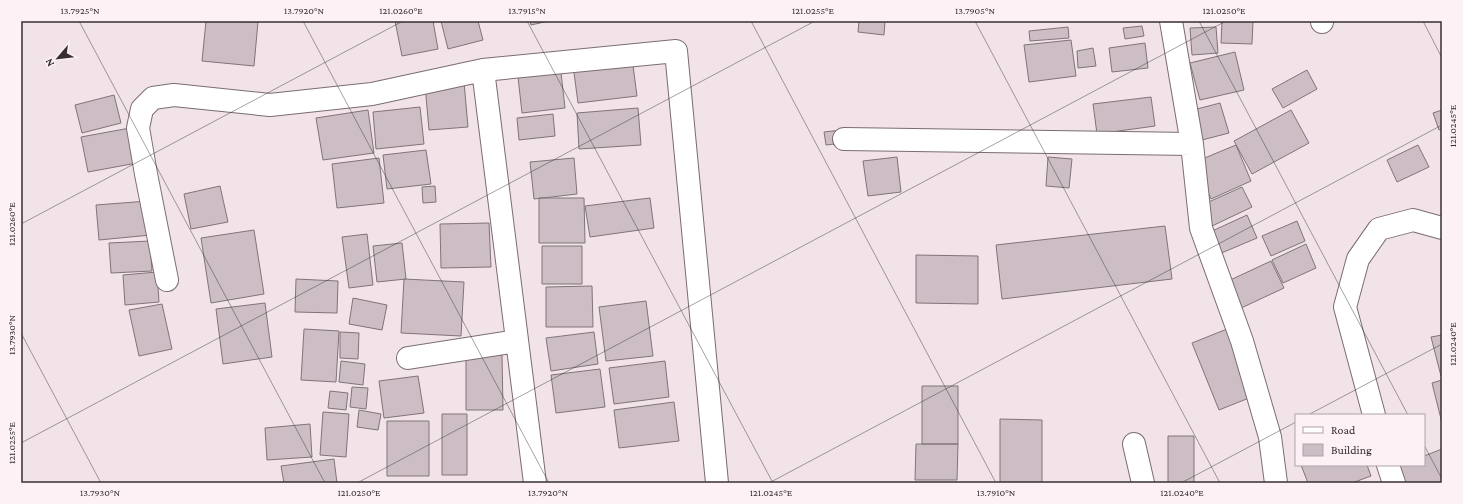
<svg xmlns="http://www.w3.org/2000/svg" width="1463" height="504" viewBox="0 0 1463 504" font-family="'Crimson Pro',serif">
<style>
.building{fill:#ccbec4;stroke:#817479}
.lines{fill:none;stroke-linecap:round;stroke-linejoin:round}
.minor-casing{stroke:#7a6d72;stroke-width:24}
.minor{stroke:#fff;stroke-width:22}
.ticks{fill:none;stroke:#363032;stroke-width:1;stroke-opacity:0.45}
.neatline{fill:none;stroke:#363032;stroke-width:1.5}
.ticks-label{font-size:10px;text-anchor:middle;fill:#363032}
</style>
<rect width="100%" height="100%" fill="#f2e3e9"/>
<path class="building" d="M206 21 258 22 254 66 202 61Z
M395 21H433L438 49 402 56Z
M441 21H478L483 40 448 49Z
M530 21H549L531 25Z
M859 21H885L884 35 858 32Z
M1222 21H1253L1252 44 1221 43Z
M1142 26 1144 36 1125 39 1123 28Z
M1068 27 1069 38 1030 41 1029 31Z
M1216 27 1218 53 1192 55 1190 28Z
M1071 40 1076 76 1029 82 1024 45Z
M1145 43 1148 68 1112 72 1109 48Z
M1093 48 1096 66 1078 68 1077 51Z
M1235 52 1244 90 1200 100 1190 63Z
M632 58 637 96 578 103 573 65Z
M1307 70 1317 89 1283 108 1272 89Z
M561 73 565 108 522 113 518 77Z
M464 82 468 127 429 130 425 85Z
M114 95 121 123 82 133 75 105Z
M1151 97 1155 126 1097 134 1093 104Z
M1220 103 1229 133 1202 140 1193 110Z
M420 107 424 144 376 149 373 112Z
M638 108 641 145 579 149 577 113Z
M368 110 374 153 323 160 316 118Z
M1291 110 1309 143 1252 174 1234 141Z
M1442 110V129L1439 130 1433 113Z
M553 114 555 136 519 140 517 118Z
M130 128 137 163 88 172 81 137Z
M841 130 843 143 826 145 824 132Z
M1236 145 1251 181 1211 199 1195 162Z
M1418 145 1429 167 1397 182 1387 160Z
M426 150 431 184 387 189 383 155Z
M897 157 901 192 868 196 863 161Z
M1048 157 1072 159 1069 188 1046 186Z
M379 158 384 203 337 208 332 164Z
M574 158 577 194 534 199 530 162Z
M220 186 228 222 191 229 184 194Z
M435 186 436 202 423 203 422 187Z
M1242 187 1252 207 1212 226 1202 205Z
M539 198H584L585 243H539Z
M650 198 654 228 590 237 585 206Z
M148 201 151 235 99 240 96 205Z
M1247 215 1257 238 1219 254 1210 232Z
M1297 221 1305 241 1271 256 1262 236Z
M489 223 491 267 441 268 440 224Z
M1165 226 1172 279 1002 299 996 245Z
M254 230 264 294 211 303 201 238Z
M367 234 373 285 349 288 342 237Z
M150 241 152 271 111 273 109 243Z
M402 243 406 279 377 282 373 246Z
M1306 244 1316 268 1283 283 1272 260Z
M542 246H582V284H542Z
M916 255 978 256V304L916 303Z
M1271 261 1284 288 1239 309 1226 282Z
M157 272 159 302 125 305 123 275Z
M296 279 338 281 337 313 295 312Z
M404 279 464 282 461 336 401 333Z
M592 286 593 327H546V287Z
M353 298 387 305 382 330 349 324Z
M646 301 653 356 606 361 599 307Z
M265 303 272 357 223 364 216 309Z
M162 304 172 349 139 356 129 310Z
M304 329 339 331 336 382 301 380Z
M1227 329 1254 396 1219 410 1192 343Z
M340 332 359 333 358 359 340 358Z
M594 332 598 364 551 371 546 338Z
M1442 335V375L1441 376 1431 337Z
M466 355H502L503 410H466Z
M341 361 365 364 363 385 339 382Z
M665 361 669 397 614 404 609 368Z
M600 369 605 407 556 413 551 375Z
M418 376 424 413 384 418 379 381Z
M1442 380V423L1432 383Z
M922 386H958V444H922Z
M352 387 368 388 366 409 350 407Z
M330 391 348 393 346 410 328 408Z
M674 402 679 441 619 448 614 410Z
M359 410 381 414 378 430 357 427Z
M323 412 349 414 346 457 320 455Z
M442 414H467V475H442Z
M1000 419 1042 420V483H1000Z
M387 421H429V476H387Z
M310 424 312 457 267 460 265 428Z
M1168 436H1194V483H1168Z
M916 444H958L957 480H915Z
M1442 449V483H1398L1393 468 1400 465H1424V456Z
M334 459 337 483H284L281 466Z
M1301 465H1367L1371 476 1352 483H1308Z"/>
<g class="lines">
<g class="minor-casing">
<path id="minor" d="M1171 21 1192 144
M1322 21V22
M483 70 535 483
M844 139 1192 144 1201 228 1242 341 1270 437 1276 483
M167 280 146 174 138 128 142 109 153 98 174 95 270 105 372 94 483 70 676 51 717 483
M408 358 517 341
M1374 415 1345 307 1358 259 1379 229 1413 220 1442 228
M1134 444 1143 483
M1388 465 1394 483"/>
</g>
<use href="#minor" class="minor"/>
</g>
<path class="ticks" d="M79 21 325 483M303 21 549 483M527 21 773 483M751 21 996 483M975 21 1220 483M1199 21 1408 415M1423 21 1442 58M21 224 403 21M21 333 101 483M1308 415 1442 344M21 443 815 21M1424 445 1442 479M357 483 1226 21M769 483 1442 125M1181 483 1296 422"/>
<rect width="1463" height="504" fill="none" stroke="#fdf1f6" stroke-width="44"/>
<rect x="1295" y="414" width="130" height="52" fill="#fdf1f6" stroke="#ada4a8"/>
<rect x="1303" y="427" width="20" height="6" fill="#ffffff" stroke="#ada4a8"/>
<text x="1331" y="434" font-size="12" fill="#363032">Road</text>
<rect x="1303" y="444" width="20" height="12" fill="#ccbec4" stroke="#ada4a8"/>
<text x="1331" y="454" font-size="12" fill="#363032">Building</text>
<g transform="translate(58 58) rotate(242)" stroke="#fdf1f6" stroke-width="3" paint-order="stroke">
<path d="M0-3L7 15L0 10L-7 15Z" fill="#363032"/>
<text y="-6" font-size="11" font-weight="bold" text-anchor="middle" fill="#363032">N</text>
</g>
<rect x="22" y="22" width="1419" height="460" class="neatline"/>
<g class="ticks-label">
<text x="80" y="14">13.7925°N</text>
<text x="304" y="14">13.7920°N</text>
<text x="401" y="14">121.0260°E</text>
<text x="527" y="14">13.7915°N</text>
<text x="813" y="14">121.0255°E</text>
<text x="975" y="14">13.7905°N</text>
<text x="1224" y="14">121.0250°E</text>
<text transform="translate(1452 126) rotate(-90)" y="4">121.0245°E</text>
<text transform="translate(11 224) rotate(-90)" y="4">121.0260°E</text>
<text transform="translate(11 335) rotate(-90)" y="4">13.7930°N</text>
<text transform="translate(1452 344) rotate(-90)" y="4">121.0240°E</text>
<text transform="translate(11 443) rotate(-90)" y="4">121.0255°E</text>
<text x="100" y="496">13.7930°N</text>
<text x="359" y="496">121.0250°E</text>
<text x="548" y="496">13.7920°N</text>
<text x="771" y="496">121.0245°E</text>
<text x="996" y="496">13.7910°N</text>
<text x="1182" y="496">121.0240°E</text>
</g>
</svg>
